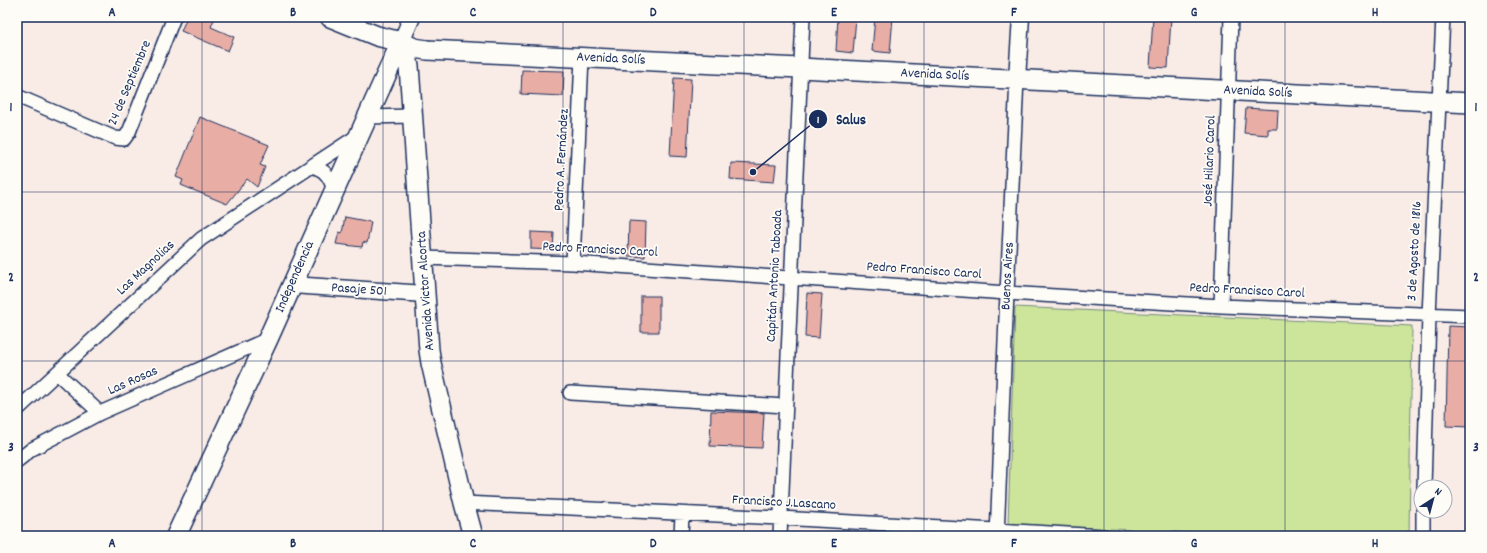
<svg xmlns="http://www.w3.org/2000/svg" width="1487" height="553" viewBox="0 0 1487 553" font-family="Dekko,sans-serif">
<style>
.green{fill:#cce59b;stroke:#748a7c}
.building{fill:#e8aea6;stroke:#1b2f5e}
.lines{fill:none;stroke-linecap:round;stroke-linejoin:round}
.minor-casing{stroke:#1b2f5e;stroke-width:16}
.tertiary-casing{stroke:#1b2f5e;stroke-width:19}
.secondary-casing{stroke:#1b2f5e;stroke-width:22}
.minor{stroke:#fdfcf7;stroke-width:13}
.tertiary{stroke:#fdfcf7;stroke-width:16}
.secondary{stroke:#fdfcf7;stroke-width:19}
.grid{fill:none;stroke:#1b2f5e;stroke-width:1;stroke-opacity:0.55}
.labels{text-anchor:middle;dominant-baseline:central;stroke-width:3.5;stroke-linejoin:round;paint-order:stroke}
.street-label{font-size:14px;fill:#1b2f5e;stroke:#fdfcf7}
.leader{fill:none;stroke:#1b2f5e;stroke-width:1.5}
.callout-dot{fill:#1b2f5e;stroke:#fdfcf7;stroke-width:1.5}
.mark-label{font-size:12px;text-anchor:middle;font-weight:bold;fill:#fff}
.callout-label{font-size:15px;text-anchor:middle;font-weight:bold;fill:#1b2f5e;stroke:#fdfcf7;stroke-width:3.5;stroke-linejoin:round;paint-order:stroke}
.neatline{fill:none;stroke:#1b2f5e;stroke-width:1.5}
.grid-label{font-size:13px;text-anchor:middle;font-weight:bold;fill:#1b2f5e}
</style>
<rect width="100%" height="100%" fill="#f9ece7"/>
<filter id="ink" filterUnits="userSpaceOnUse"><feTurbulence type="fractalNoise" baseFrequency=".025" numOctaves="2"/><feDisplacementMap in="SourceGraphic" scale="8" xChannelSelector="R" yChannelSelector="G"/><feConvolveMatrix kernelMatrix="1 2 1 2 8 2 1 2 1" color-interpolation-filters="sRGB"/></filter>
<g filter="url(#ink)">
<path class="green" d="M1015 307 1412 326 1409 536H1259L1008 524Z"/>
<path class="building" d="M187 17H215L211 27 234 37 228 51 181 31Z
M838 17H856L853 53 836 51Z
M875 17H893L890 53 872 51Z
M1153 17H1171L1168 68 1150 67Z
M522 70 564 71 563 96 521 94Z
M674 78 691 79 687 157 670 156Z
M1246 108 1278 110 1277 129H1268V135L1244 133Z
M200 117 269 145 260 165 265 167 257 187 247 179 227 204 181 185 183 180 176 177Z
M731 163 776 165 774 182 730 179Z
M345 217 371 222 367 243 363 242 362 247 336 244 339 232 342 233Z
M629 221 646 222 645 257 628 256Z
M531 232 554 233 553 250 531 249Z
M807 293 822 294 819 338 805 337Z
M641 296H659V332H641Z
M1448 326 1470 327V427L1446 426Z
M711 411 764 413 762 448 710 446Z"/>
<g class="lines">
<g class="minor-casing">
<path id="minor" d="M17 96 115 138 124 139 129 132 174 17
M366 117 413 116
M311 166C325 169 330 177 334 190
M423 258 573 263 1007 293 1221 306 1470 316
M573 263 582 57
M1221 306 1231 17
M57 373 100 413
M570 393 785 406
M17 410 201 239 359 135
M17 461 32 449 100 413 268 339
M1424 487 1429 315 1443 17
M464 503 780 518 1103 536
M681 536 682 515
M780 536 803 17
M997 536 1007 293 1017 79
M1423 536V511"/>
</g>
<g class="tertiary-casing">
<path id="tertiary" d="M401 42 412 17
M1017 79 1021 17
M292 285 425 294"/>
</g>
<g class="secondary-casing">
<path id="secondary" d="M330 17 377 36 401 42 414 48 427 50 800 68 1470 103
M401 42 409 66 429 350 431 363 464 503 473 536
M176 536 268 339 401 42"/>
</g>
<use href="#minor" class="minor"/>
<use href="#tertiary" class="tertiary"/>
<use href="#secondary" class="secondary"/>
</g>
</g>
<path class="grid" d="M202 17V536M383 17V536M563 17V536M744 17V536M924 17V536M1104 17V536M1285 17V536M17 192H1470M17 361H1470"/>
<g class="labels">
<g class="street-label">
<text transform="translate(611 59) rotate(3)">Avenida Solís</text>
<text transform="translate(935 75) rotate(3)">Avenida Solís</text>
<text transform="translate(130 83) rotate(-67)">24 de Septiembre</text>
<text transform="translate(1258 92) rotate(3)">Avenida Solís</text>
<text transform="translate(562 160) rotate(-87)">Pedro A. Fernández</text>
<text transform="translate(1210 161) rotate(-88)">José Hilario Carol</text>
<text transform="translate(600 250) rotate(3)">Pedro Francisco Carol</text>
<text transform="translate(1415 251) rotate(-87)">3 de Agosto de 1816</text>
<text transform="translate(146 268) rotate(-43)">Las Magnolias</text>
<text transform="translate(924 271) rotate(4)">Pedro Francisco Carol</text>
<text transform="translate(775 276) rotate(-87)">Capitán Antonio Taboada</text>
<text transform="translate(1008 276) rotate(-87)">Buenos Aires</text>
<text transform="translate(295 277) rotate(-66)">Independencia</text>
<text transform="translate(359 290) rotate(4)">Pasaje 501</text>
<text transform="translate(426 291) rotate(-94)">Avenida Victor Alcorta</text>
<text transform="translate(1247 291) rotate(3)">Pedro Francisco Carol</text>
<text transform="translate(133 381) rotate(-24)">Las Rosas</text>
<text transform="translate(784 503) rotate(3)">Francisco J.Lascano</text>
</g>
</g>
<path class="leader" d="M753 172L818 119"/>
<g class="callout-dot">
<circle cx="753" cy="172" r="4"/>
<circle cx="818" cy="119" r="10"/>
</g>
<g class="mark-label">
<text x="818" y="123">1</text>
</g>
<g class="callout-label">
<text x="851" y="124">Salus</text>
</g>
<rect width="1487" height="553" fill="none" stroke="#fdfcf7" stroke-width="44"/>
<g transform="translate(1433 499) rotate(36)"><circle r="19" fill="#fdfcf7" stroke="#a3aaba"/>
<path d="M0-3L7 15L0 10L-7 15Z" fill="#1b2f5e"/>
<text y="-6" font-size="11" font-weight="bold" text-anchor="middle" fill="#1b2f5e">N</text>
</g>
<rect x="22" y="22" width="1443" height="509" class="neatline"/>
<g class="grid-label">
<text x="112" y="16">A</text>
<text x="293" y="16">B</text>
<text x="473" y="16">C</text>
<text x="653" y="16">D</text>
<text x="834" y="16">E</text>
<text x="1014" y="16">F</text>
<text x="1194" y="16">G</text>
<text x="1375" y="16">H</text>
<text x="11" y="111">1</text>
<text x="1476" y="111">1</text>
<text x="11" y="281">2</text>
<text x="1476" y="281">2</text>
<text x="11" y="451">3</text>
<text x="1476" y="451">3</text>
<text x="112" y="547">A</text>
<text x="293" y="547">B</text>
<text x="473" y="547">C</text>
<text x="653" y="547">D</text>
<text x="834" y="547">E</text>
<text x="1014" y="547">F</text>
<text x="1194" y="547">G</text>
<text x="1375" y="547">H</text>
</g>
</svg>
